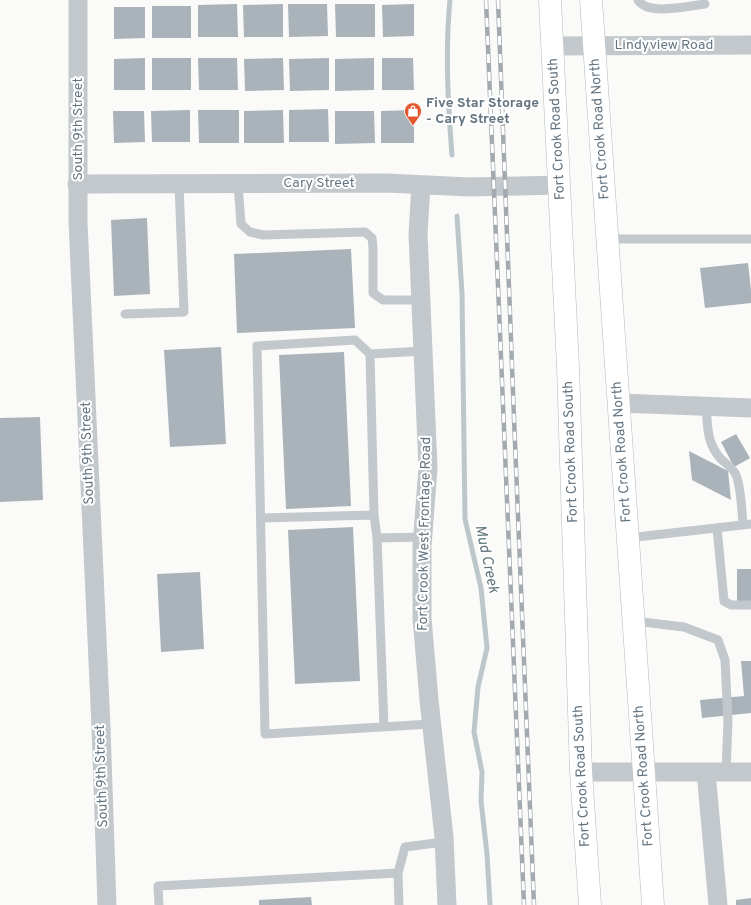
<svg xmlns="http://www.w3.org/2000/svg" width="751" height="905" viewBox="0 0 751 905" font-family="Overpass,sans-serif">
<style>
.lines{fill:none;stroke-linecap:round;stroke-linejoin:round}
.stream{stroke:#bbc7cb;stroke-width:5}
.building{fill:#aab3b9}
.primary-casing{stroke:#b5babe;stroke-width:23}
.lane{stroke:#c3c8cc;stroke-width:9}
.street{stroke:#c3c8cc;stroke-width:19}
.primary{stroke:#fff;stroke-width:22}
.rail-casing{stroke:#a2aab0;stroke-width:4.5}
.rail{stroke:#fff;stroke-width:3;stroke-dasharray:9;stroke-linecap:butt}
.labels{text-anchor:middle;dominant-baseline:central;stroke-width:4;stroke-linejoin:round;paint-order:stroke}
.street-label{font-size:14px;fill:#657683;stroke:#fff}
.poi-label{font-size:14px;font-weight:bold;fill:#657683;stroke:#fff;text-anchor:start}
.water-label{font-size:15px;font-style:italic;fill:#60757c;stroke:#fff}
</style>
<rect width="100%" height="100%" fill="#fafaf8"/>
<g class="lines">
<path class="stream" d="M450 0C445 51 448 104 452 155
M457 216 462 293 465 519 481 588 487 648 478 687 474 732 482 772 481 801 487 854 490 905"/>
</g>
<path class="building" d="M237 4 238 37H198V5Z
M283 4V37H244L243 5Z
M288 4H327L328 36 289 37Z
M335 4H375V37H336Z
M414 4V36L383 37 382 5Z
M152 6H191V38H152Z
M114 7H145V38L114 39Z
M145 58V90H114V59Z
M152 58H191V90H152Z
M198 58H237L238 90H199Z
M283 58 284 90 245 91 244 59Z
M329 58V90L290 91 289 59Z
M374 58V90L335 91V59Z
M382 58H413L414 90H382Z
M328 109 329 142H289V110Z
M190 110V142H152L151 111Z
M198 110H239V143H199Z
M283 110 284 143H244V111Z
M414 110V143H381V111Z
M113 111H144L145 142 114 143Z
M335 111H374L375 143 335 144Z
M147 218 150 294 114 296 111 220Z
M351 249 355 328 237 333 234 254Z
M748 263 751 290V303L705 308 700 268Z
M221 347 226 444 170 447 164 350Z
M344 352 351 506 286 509 279 355Z
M40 417 43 500 0 502V418Z
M736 434 750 458 734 467 721 442Z
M689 451 728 471 731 500 692 480Z
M353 527 360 681 295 684 288 530Z
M737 569H751V601H737Z
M200 572 204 649 161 652 157 574Z
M741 661H751V713L702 718 700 700 744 696Z
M311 897 312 905H259V900Z
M751 898V905H736V900Z"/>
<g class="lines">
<g class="primary-casing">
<path id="primary" d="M550 0 568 367 581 772 590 905
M591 0 653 905"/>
</g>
<path class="lane" d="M638 0C648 16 688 6 705 4
M238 184 241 224 250 232 263 235 365 232 372 238 373 247V293L383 300H421
M608 239H751
M125 314 184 312 179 184
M423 351 370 354 355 340 257 346 265 734 431 724
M370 354 374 515 377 538 384 727
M706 406C708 427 706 441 720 458 725 463 732 468 735 473 741 483 742 513 743 525
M261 518 374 515
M717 528 724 601 731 605H751
M377 538 423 537
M628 538 751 524
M634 621 684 627 718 640 725 660 728 721 726 772
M398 873 405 847 444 842
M159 905 158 886 398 873 399 905"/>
<path class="street" d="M78 0V222L101 727 107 905
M553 46 751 45
M77 184 386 183 469 187 560 185
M421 185 418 234 428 468 422 546V618L429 700 444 837 447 905
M619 403 751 408
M581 772H751
M706 772 718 905"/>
<use href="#primary" class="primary"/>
<g class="rail-casing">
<path id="rail" d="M486 0 524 905
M498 0 514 418 534 905"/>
</g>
<use href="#rail" class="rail"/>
</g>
<defs>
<g id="shop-pin" transform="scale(0.9)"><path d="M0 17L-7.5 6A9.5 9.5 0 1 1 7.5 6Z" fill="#e4572e" stroke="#fff"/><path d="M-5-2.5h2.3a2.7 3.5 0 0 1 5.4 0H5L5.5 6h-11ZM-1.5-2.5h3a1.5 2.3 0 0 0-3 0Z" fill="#fff"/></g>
</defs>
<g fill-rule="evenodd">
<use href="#shop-pin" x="413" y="111"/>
</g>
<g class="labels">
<g class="street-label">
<text x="664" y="45">Lindyview Road</text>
<text transform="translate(78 129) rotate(-90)">South 9th Street</text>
<text transform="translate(557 129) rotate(-93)">Fort Crook Road South</text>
<text transform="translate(600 129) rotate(-94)">Fort Crook Road North</text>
<text x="319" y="183">Cary Street</text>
<text transform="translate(571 452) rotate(-92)">Fort Crook Road South</text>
<text transform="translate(622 452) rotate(-94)">Fort Crook Road North</text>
<text transform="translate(88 453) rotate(-92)">South 9th Street</text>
<text transform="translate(425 534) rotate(-89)">Fort Crook West Frontage Road</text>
<text transform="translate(102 776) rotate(-92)">South 9th Street</text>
<text transform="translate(582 776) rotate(-93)">Fort Crook Road South</text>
<text transform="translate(644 776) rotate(-94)">Fort Crook Road North</text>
</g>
<g class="poi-label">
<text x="426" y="103">Five Star Storage<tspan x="426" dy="16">- Cary Street</tspan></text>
</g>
<g class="water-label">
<text transform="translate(486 559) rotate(78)">Mud Creek</text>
</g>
</g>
</svg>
